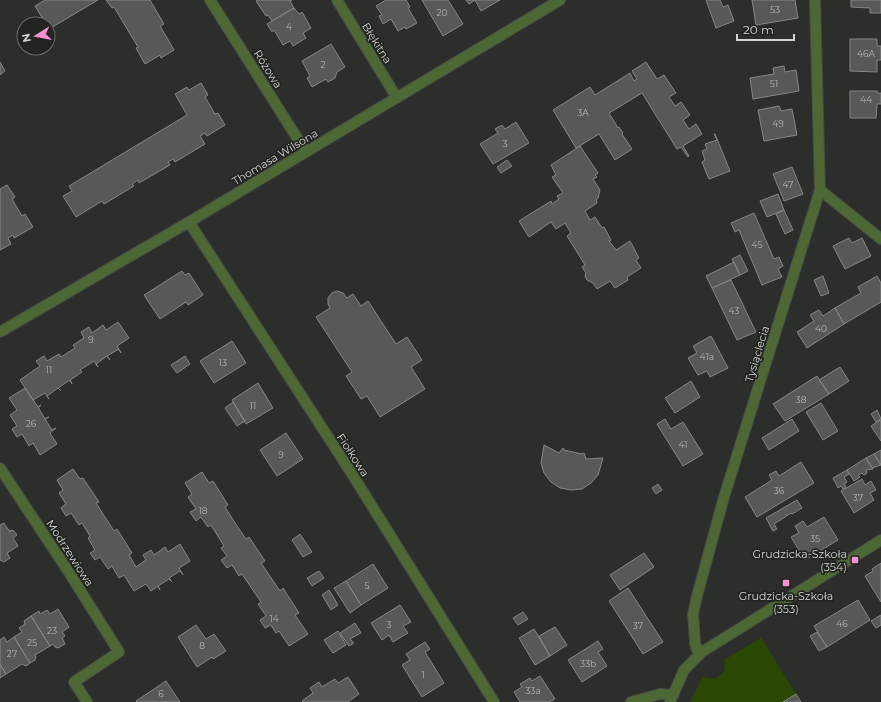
<svg xmlns="http://www.w3.org/2000/svg" width="881" height="702" viewBox="0 0 881 702" font-family="Montserrat,sans-serif">
<style>
.green{fill:#2b4803}
.building{fill:#575955;stroke:#848782}
.lines{fill:none;stroke-linecap:round;stroke-linejoin:round}
.minor-casing{stroke:#464945;stroke-width:12}
.tertiary-casing{stroke:#464945;stroke-width:12}
.minor{stroke:#4d6834;stroke-width:10}
.tertiary{stroke:#4d6834;stroke-width:10}
.poi-dot{fill:#f591d2;stroke:#222420;stroke-width:1.5}
.labels{text-anchor:middle;dominant-baseline:central;stroke-width:3.5;stroke-linejoin:round;paint-order:stroke}
.number-label{font-size:9px;fill:#b5b7b4}
.street-label{font-size:11px;fill:#d4d6d3;stroke:#222420}
.poi-label{font-size:11px;fill:#d4d6d3;stroke:#222420;text-anchor:end}
</style>
<rect width="100%" height="100%" fill="#2b2e2a"/>
<path class="green" d="M761 638 801 702H690L703 677 715 679 725 671 724 660Z"/>
<path class="building" d="M45 0H98L49 29 48 24H46L35 6Z
M106 0H150L164 24 160 26 174 50 161 58 160 55 145 64 136 48 138 47 114 7 112 8Z
M258 0H292L290 1 294 8 272 21 268 15 266 16 256 1Z
M386 0H406L410 7 408 8 417 23 406 29 405 27 398 31 391 19 383 24 379 16 382 15 376 6Z
M422 0H448L463 24 443 36Z
M466 0H500L481 11 475 0 469 4Z
M706 0H720L723 7 728 5 734 21 716 28Z
M752 0H795L798 18 756 25Z
M851 0H881V13H870V8L851 7Z
M294 8 299 14 302 12 311 28 303 33 306 38 293 46 290 41 283 45 274 30 272 32 267 24Z
M850 39H877V46H881V60H877V72L850 71Z
M331 44 345 67 337 72 335 78 328 82 326 79 312 87 307 78 310 76 302 61Z
M0 62 5 71 0 75Z
M646 62 657 79 664 75 676 93 669 97 675 106 681 102 690 115 683 120 689 129 696 124 702 134 683 146 689 156 688 157 681 147 677 149 642 93 609 113 618 128 619 127 623 133 622 134 632 149 615 160 599 134 576 148 553 110 590 87 595 95 630 73 634 81 637 79 632 71Z
M784 66 785 72 796 70 799 91 753 99 750 78 774 74 773 68Z
M201 83 208 95 205 97 215 114 218 113 225 125 207 136 205 133 200 136 205 144 175 162 173 159 168 162 170 165 139 183 138 180 132 184 134 186 104 204 102 201 76 217 63 196 72 191 69 186 187 115 175 94 187 87 189 90Z
M850 91H877V93H881V104H877L876 118H850Z
M779 106 781 111 792 109 797 135 764 141 758 110Z
M516 122 529 143 493 164 480 144 498 133 495 129 502 125 505 129Z
M714 134H715L730 171 709 179 702 162 705 160 702 151 707 149 705 144 717 140Z
M580 146 598 173 595 175 597 177 593 179 600 190 598 198 596 200 597 203 585 211 590 220 595 217 602 228 604 227 611 240 609 241 616 250 630 241 639 258 636 260 641 268 627 277 628 280 615 288 610 281 597 289 593 283 587 280 585 276 586 273 582 267 585 265 567 236 571 233 565 223 556 229 551 222 529 237 519 221 551 201 552 204 559 199 557 196 563 193 552 177 556 175 551 165Z
M507 160 512 166 501 173 497 167Z
M792 167 803 194 784 201 773 174Z
M7 185 15 197 12 199 22 216 25 214 33 227 14 238 13 235 8 238 11 244 0 250V189Z
M778 194 784 210 767 217 760 201Z
M784 210 793 230 785 234 776 214Z
M754 213 774 259 779 257 783 266 778 269 782 277 762 285 739 230 735 232 731 223Z
M849 238 852 243 862 238 871 256 845 269 833 246Z
M740 255 748 271 740 275 732 259Z
M734 262 740 275 712 288 706 276Z
M182 271 185 275 189 273 203 295 188 305 186 302 160 319 144 295Z
M823 276 829 293 821 296 814 280Z
M877 276 881 283V302L844 324 835 308 861 293 858 287Z
M731 280 756 332 737 340 712 288Z
M337 291 343 293 347 298 353 294 361 306 368 301 396 344 407 337 422 360 411 367 425 389 380 417 367 396 361 399 346 376 352 372 316 317 330 308 328 304V298L332 293Z
M835 308 844 324 807 348 797 332 814 321 810 315 819 310 823 316Z
M118 322 129 338 117 346 121 353 119 349 107 356 110 360 107 356 96 364 98 367 94 361 80 370 82 372 70 380 72 384 70 380 58 388 61 391 58 388 47 396 49 399 45 393 33 400 20 380 40 366 36 361 44 356 47 361 59 354 61 357 75 348 73 345 84 338 81 332 89 327 92 333 103 325 106 330Z
M711 336 728 368 710 377 707 371 698 375 688 358 697 353 693 346Z
M232 341 246 363 214 383 200 361Z
M185 356 190 364 177 373 171 365Z
M840 367 849 381 829 394 819 380Z
M817 376 829 394 785 421 773 404Z
M691 381 700 397 675 413 665 398Z
M258 383 273 408 246 424 232 400Z
M25 388 38 407 41 405 38 407 45 419 49 417 45 419 52 430 56 428 50 433 57 444 40 455 33 443 29 446 22 434 17 437 12 429 17 426 10 415 17 410 9 398Z
M233 402 245 421 237 426 225 408Z
M821 403 838 431 823 440 806 412Z
M877 410 881 419 876 422 871 414Z
M665 419 671 429 683 422 703 454 683 466 657 424Z
M792 419 799 431 769 450 762 438Z
M880 420 881 422V441L871 426Z
M286 433 303 459 277 476 260 450Z
M544 445 559 453 563 448 564 450 582 454 584 453 586 459 603 458 598 475 591 483 582 489 571 490 560 488 551 482 544 473 541 463Z
M881 450V465L874 454Z
M874 454 881 465 872 468 866 458Z
M866 458 873 469 866 470 867 473 864 475 862 473 858 475 860 477 854 481 847 470Z
M801 462 814 483 757 517 745 497 772 480 769 475 776 471 779 476Z
M73 469 80 479 83 478 99 502 96 503 114 531 117 529 132 553 129 555 136 567 146 560 143 555 151 550 154 555 165 547 168 552 180 544 190 561 179 568 183 575 180 571 169 578 172 582 169 579 158 586 160 590 158 586 151 591 146 584 134 591 124 575 119 578 112 566 108 569 100 557 95 560 90 553 95 550 88 538 90 536 82 523 79 525 71 513 66 516 61 508 66 504 59 493 63 490 57 480Z
M847 470 849 474 844 477 847 482 844 484 846 487 843 489 841 486 838 488 833 478Z
M202 472 209 483 213 481 228 505 225 507 237 526 246 539 249 537 265 561 261 563 280 591 283 588 299 613 295 615 308 634 289 646 279 631 276 633 271 625 265 628 260 620 266 616 258 604 261 602 242 574 239 576 232 565 227 568 221 560 227 556 221 548 224 546 211 525 208 527 201 517 196 521 190 512 196 509 188 497 192 494 185 483Z
M862 479 865 485 871 481 876 490 870 493 874 500 854 513 841 491Z
M658 484 662 490 656 494 652 488Z
M797 500 802 508 792 514 791 513 774 524 777 529 773 531 766 518Z
M824 517 838 540 805 560 791 537 799 533 795 526 803 521 807 527Z
M4 523 10 532V530L14 531 17 535 13 538 18 546 7 553 10 558 4 562 0 560V525Z
M300 534 312 552 303 557 292 540Z
M644 553 654 567 620 590 610 575Z
M881 563V602L865 576 873 571 872 569Z
M373 564 388 588 361 605 346 581Z
M319 571 324 578 312 586 307 578Z
M346 581 361 605 350 613 334 588Z
M628 588 663 642 643 654 609 601Z
M329 590 338 605 331 610 322 595Z
M858 600 870 620 827 647 814 626Z
M400 605 411 622 403 626 408 633 393 642 389 635 382 640 371 623Z
M58 609 69 627 62 632 65 636 62 638 65 644 58 648 55 647 53 644 50 646 31 616 39 611 40 614 47 610 50 614Z
M523 612 528 619 518 625 513 618Z
M881 615V625L876 628 871 621Z
M31 616 50 646 35 655 36 657 35 660 30 663 14 637 22 632 19 628 25 624 24 621Z
M355 623 361 633 350 639 354 643 349 646 340 633Z
M196 625 206 639 214 634 226 651 213 659 212 657 197 667 178 637Z
M555 627 567 645 550 656 539 636Z
M534 629 550 656 535 665 519 638Z
M338 631 346 645 333 653 324 640Z
M817 632 827 647 819 651 810 636Z
M4 637 7 642 14 637 30 663 26 666 22 664 6 674 0 664V640Z
M598 641 603 649 598 652 607 666 582 682 568 660Z
M425 642 430 649 425 652 444 683 422 697 402 665 410 660 406 654Z
M0 664 6 674 0 678Z
M540 676 555 699 549 702H520L514 692 522 687 520 684 530 678 532 681Z
M348 677 359 694 348 702H303L302 701 313 693 310 688 319 682 322 687 335 679 338 683Z
M166 681 180 702H137L136 701Z
M796 694 801 702H783Z"/>
<g class="lines">
<g class="minor-casing">
<path id="minor" d="M210 0 306 152
M337 0 397 98
M820 190 881 239
M189 222 352 474 494 702
M0 332 189 222 560 0
M0 468 68 571 119 652 74 682 87 702
M699 655 695 643 694 627 693 614 697 596 724 497 820 190 815 0
M631 702 660 694 673 695"/>
</g>
<g class="tertiary-casing">
<path id="tertiary" d="M670 702 684 670 702 652 881 540"/>
</g>
<use href="#minor" class="minor"/>
<use href="#tertiary" class="tertiary"/>
</g>
<g class="poi-dot">
<rect x="851" y="556" width="8" height="8" rx="2"/>
<rect x="782" y="579" width="8" height="8" rx="2"/>
</g>
<g class="labels">
<g class="number-label">
<text x="775" y="9">53</text>
<text x="442" y="12">20</text>
<text x="289" y="26">4</text>
<text x="866" y="53">46A</text>
<text x="323" y="64">2</text>
<text x="774" y="83">51</text>
<text x="866" y="99">44</text>
<text x="583" y="112">3A</text>
<text x="778" y="123">49</text>
<text x="505" y="143">3</text>
<text x="788" y="184">47</text>
<text x="757" y="244">45</text>
<text x="734" y="310">43</text>
<text x="821" y="328">40</text>
<text x="91" y="339">9</text>
<text x="707" y="356">41a</text>
<text x="223" y="362">13</text>
<text x="49" y="369">11</text>
<text x="801" y="399">38</text>
<text x="253" y="405">11</text>
<text x="31" y="423">26</text>
<text x="683" y="444">41</text>
<text x="281" y="454">9</text>
<text x="779" y="490">36</text>
<text x="858" y="497">37</text>
<text x="203" y="510">18</text>
<text x="815" y="538">35</text>
<text x="367" y="585">5</text>
<text x="274" y="618">14</text>
<text x="842" y="623">46</text>
<text x="389" y="624">3</text>
<text x="638" y="625">37</text>
<text x="52" y="630">23</text>
<text x="32" y="642">25</text>
<text x="202" y="645">8</text>
<text x="12" y="653">27</text>
<text x="588" y="663">33b</text>
<text x="423" y="674">1</text>
<text x="533" y="690">33a</text>
<text x="161" y="693">6</text>
</g>
<g class="street-label">
<text transform="translate(377 43) rotate(58)">Błękitna</text>
<text transform="translate(268 69) rotate(58)">Różowa</text>
<text transform="translate(275 157) rotate(-31)">Thomasa Wilsona</text>
<text transform="translate(757 354) rotate(-73)">Tysiąclecia</text>
<text transform="translate(353 455) rotate(57)">Fiołkowa</text>
<text transform="translate(70 553) rotate(57)">Modrzewiowa</text>
</g>
<g class="poi-label">
<text x="847" y="554">Grudzicka-Szkoła<tspan x="847" dy="13">(354)</tspan></text>
<text x="786" y="596" text-anchor="middle">Grudzicka-Szkoła<tspan x="786" dy="13">(353)</tspan></text>
</g>
</g>
<g transform="translate(36 36) rotate(259)"><circle r="19" fill="#222420" stroke="#696b68"/>
<path d="M0-3L7 15L0 10L-7 15Z" fill="#f591d2"/>
<text y="-6" font-size="11" font-weight="bold" text-anchor="middle" fill="#d4d6d3">N</text>
</g>
<path d="M737 34v6h57v-6" fill="none" stroke="#d4d6d3" stroke-width="2"/>
<text x="743" y="34" font-size="12" fill="#d4d6d3" stroke="#222420" stroke-width="3" paint-order="stroke">20 m</text>
</svg>
